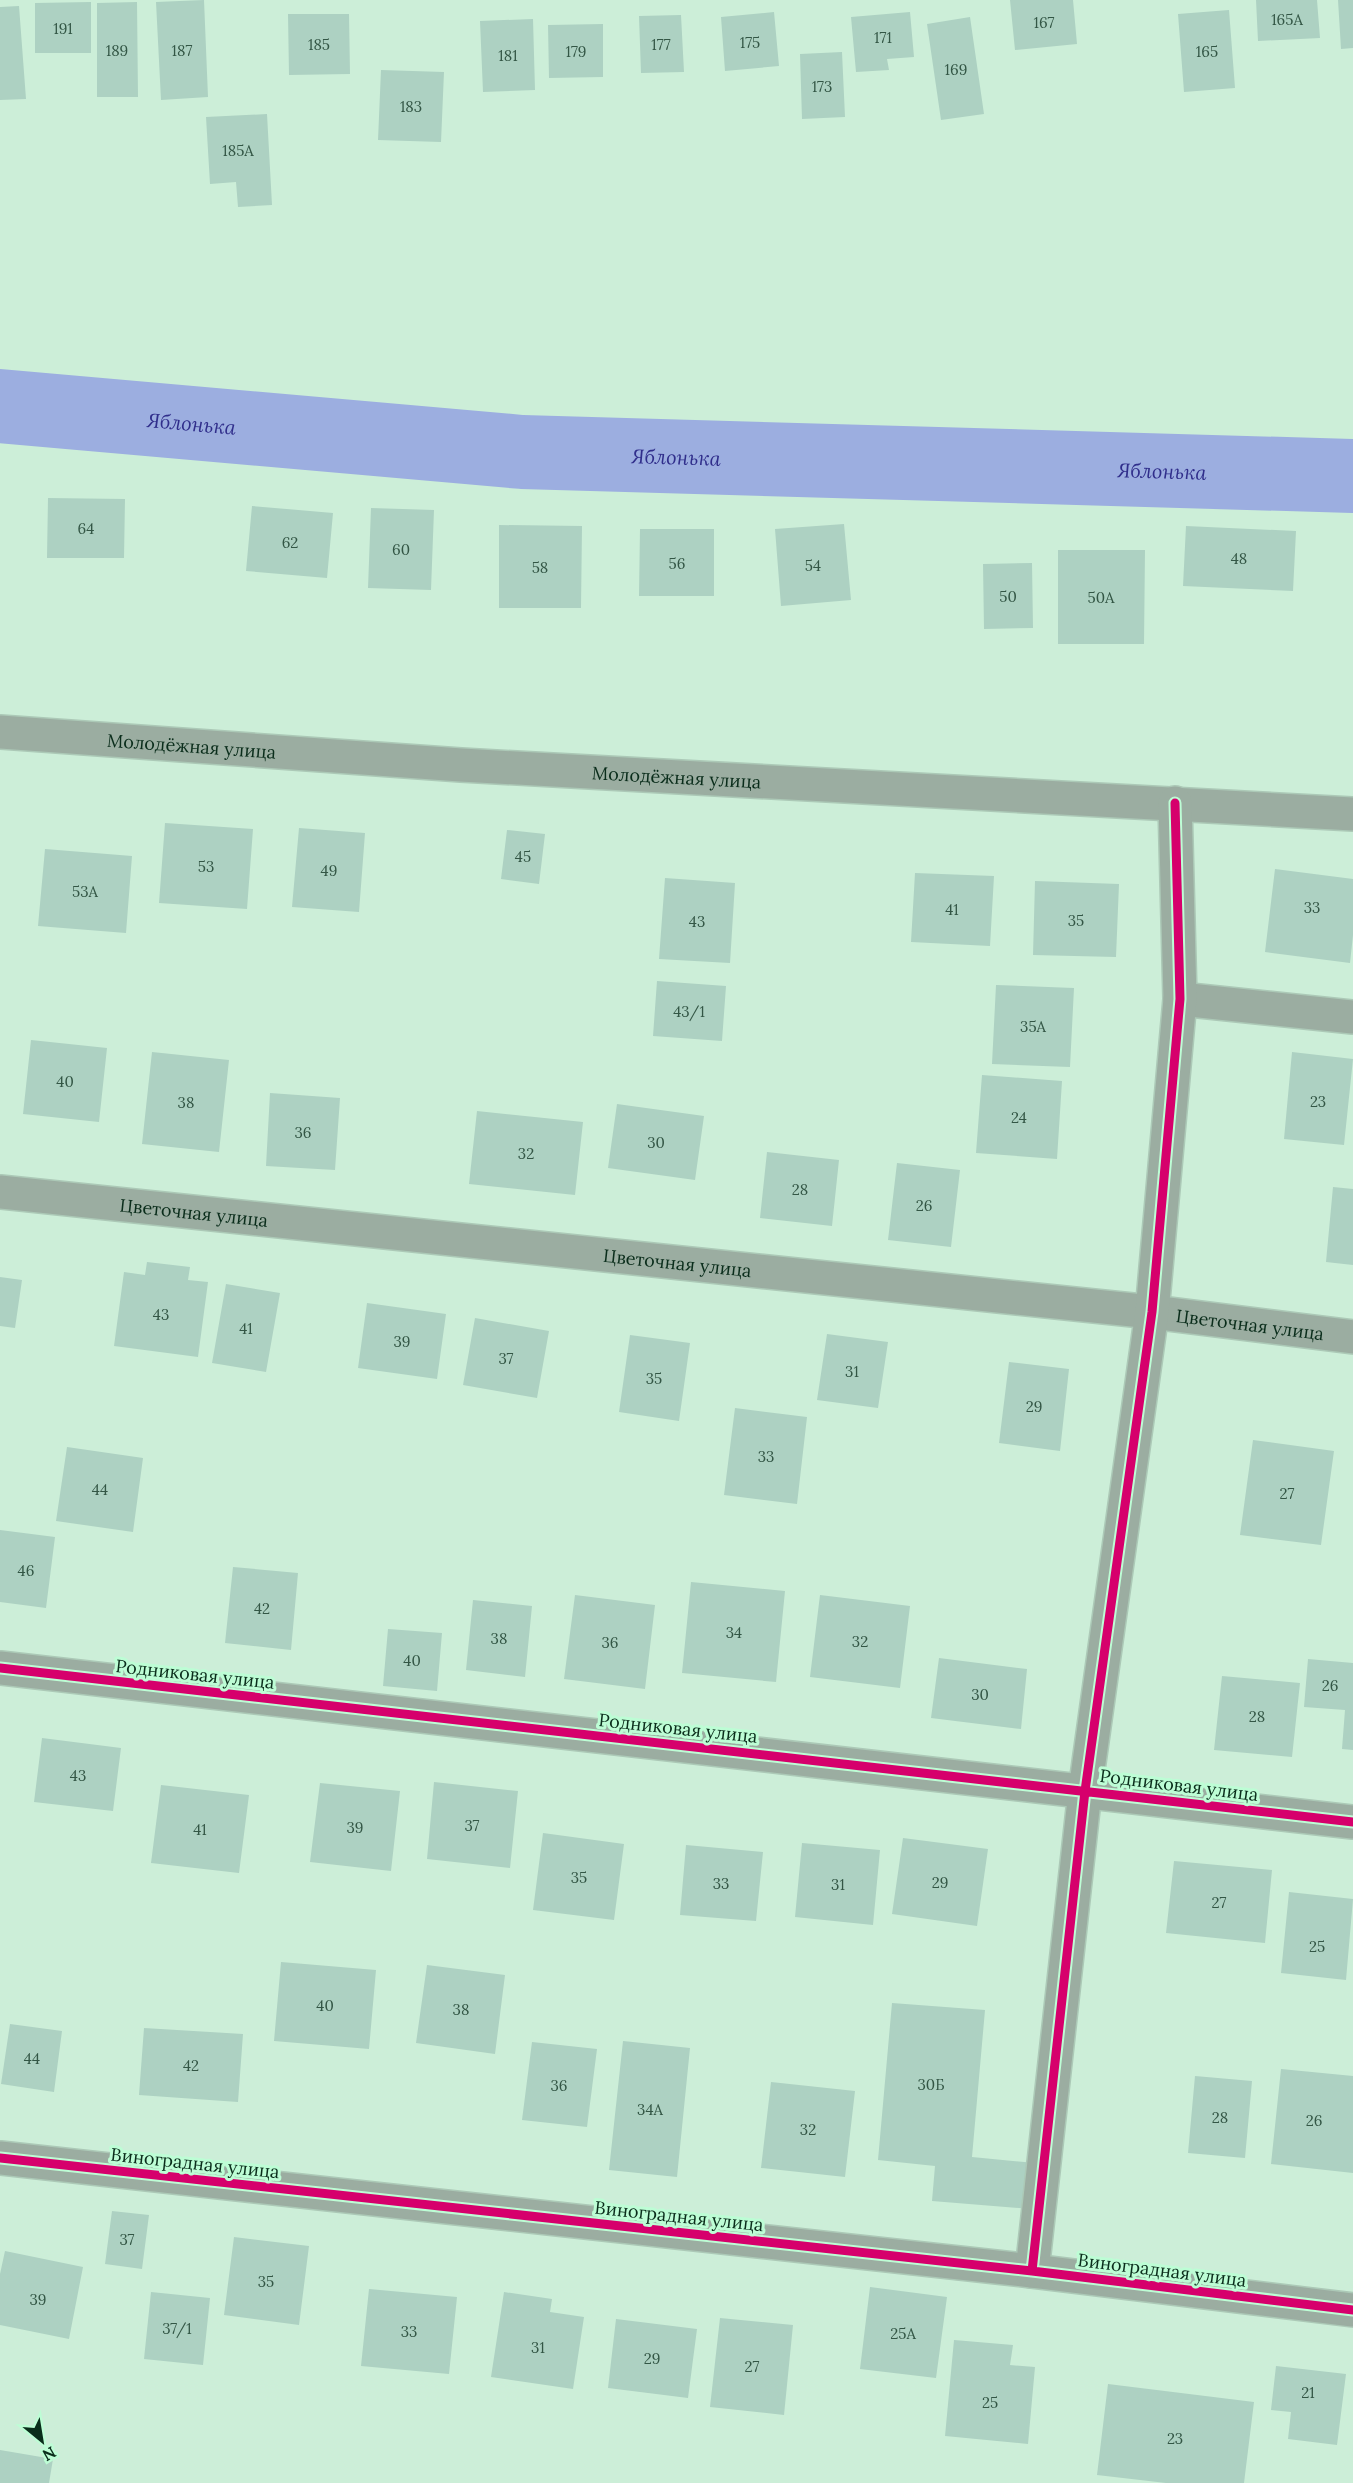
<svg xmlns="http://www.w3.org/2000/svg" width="1353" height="2483" viewBox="0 0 1353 2483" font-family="Lora,serif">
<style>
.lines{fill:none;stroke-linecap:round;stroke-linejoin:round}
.river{stroke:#9caee0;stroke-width:74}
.building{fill:#add1c2}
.street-casing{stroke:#acc9b7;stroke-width:36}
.street{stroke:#9bada1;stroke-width:33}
.cycleway-casing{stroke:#bdfdd5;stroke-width:13}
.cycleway{stroke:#d6006c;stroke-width:9}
.labels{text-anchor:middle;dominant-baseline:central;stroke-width:6;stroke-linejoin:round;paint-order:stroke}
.number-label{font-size:15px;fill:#335645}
.street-label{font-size:18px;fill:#0a2d1b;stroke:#bdfdd5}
.water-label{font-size:20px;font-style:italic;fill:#302e8b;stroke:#bdfdd5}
</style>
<rect width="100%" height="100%" fill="#cceed8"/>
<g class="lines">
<path class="river" id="s1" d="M0 406 522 452 1353 476"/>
</g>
<path class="building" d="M204 0 208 97 161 100 156 2Z
M1010 0H1073L1077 44 1015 50Z
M1256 0H1317L1320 38 1258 41Z
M1338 0H1353V48L1341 49Z
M91 2V53H35V3Z
M137 2 138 97H97V3Z
M19 6 26 99 0 100V7Z
M1229 10 1235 88 1184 92 1178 14Z
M774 12 779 66 725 71 721 17Z
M910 12 914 57 887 59 889 70 856 72 851 17Z
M288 14H349L350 74 289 75Z
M681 15 684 72 641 73 639 16Z
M970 17 984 114 941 120 927 24Z
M533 19 535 90 483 92 480 21Z
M603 24V77L549 78 548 25Z
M842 52 845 117 802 119 800 54Z
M381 70 444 72 441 142 378 140Z
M267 114 272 205 238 207 236 182 210 184 206 117Z
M48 498 125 499 124 558H47Z
M252 506 333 513 327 578 246 571Z
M371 508 434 510 431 590 368 588Z
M844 524 851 600 781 606 775 529Z
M499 525 582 526 581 608H499Z
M1186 526 1296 531 1293 591 1183 586Z
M640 529H714V596H639Z
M1058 550H1145L1144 644H1058Z
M1032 563 1033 628 984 629 983 564Z
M165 823 253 829 247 909 159 903Z
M299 828 365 833 359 912 292 907Z
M507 830 545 834 539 884 501 879Z
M45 849 132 856 126 933 38 926Z
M1275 869 1353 879V935L1350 963 1265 952Z
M915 873 994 876 990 946 911 942Z
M665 878 735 883 730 963 659 959Z
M1035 881 1119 884 1116 957 1033 955Z
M657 981 726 986 722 1041 653 1036Z
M996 985 1074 988 1070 1067 992 1064Z
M31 1040 107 1048 99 1122 23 1114Z
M152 1052 229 1060 219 1152 142 1144Z
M1292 1052 1353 1059 1344 1145 1284 1139Z
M982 1075 1062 1081 1057 1159 976 1153Z
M270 1093 340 1098 335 1170 266 1166Z
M617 1104 704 1116 695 1180 608 1168Z
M477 1111 583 1122 575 1195 469 1184Z
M767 1152 839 1160 832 1226 760 1218Z
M897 1163 960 1170 951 1247 888 1240Z
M1333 1187 1353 1189V1265L1326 1262Z
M147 1262 190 1267 188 1280 208 1282 198 1357 114 1346 124 1272 145 1275Z
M0 1277 22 1280 15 1328 0 1326Z
M226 1284 280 1293 266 1372 212 1363Z
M367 1303 446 1314 437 1379 358 1368Z
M475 1318 549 1331 537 1398 463 1385Z
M827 1334 888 1342 878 1408 817 1400Z
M630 1335 690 1343 679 1421 619 1412Z
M1009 1362 1069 1369 1060 1451 999 1443Z
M735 1408 807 1417 797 1504 724 1495Z
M1253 1440 1334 1451 1321 1545 1240 1535Z
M67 1447 143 1458 133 1532 56 1521Z
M0 1530 55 1537 46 1608 0 1602Z
M233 1567 298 1573 291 1650 225 1643Z
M691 1582 785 1591 776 1682 682 1673Z
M575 1595 655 1605 645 1689 564 1679Z
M820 1595 910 1606 900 1688 810 1677Z
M473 1600 532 1606 525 1677 466 1670Z
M388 1629 442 1633 437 1691 383 1686Z
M939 1658 1027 1669 1021 1729 931 1718Z
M1308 1659 1353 1663V1750L1342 1749 1345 1710 1304 1707Z
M1222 1676 1300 1683 1292 1757 1214 1750Z
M42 1738 121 1748 113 1811 34 1802Z
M434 1782 518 1791 510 1868 427 1859Z
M320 1783 400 1791 391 1871 310 1862Z
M161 1785 249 1795 239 1873 151 1863Z
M543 1833 624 1844 614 1920 533 1910Z
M903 1838 988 1849 977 1926 892 1914Z
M802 1843 880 1850 873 1925 795 1917Z
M686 1845 763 1852 756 1921 680 1915Z
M1174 1861 1272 1870 1265 1943 1166 1933Z
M1289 1892 1353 1899 1346 1980 1281 1973Z
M281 1962 376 1970 369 2049 274 2041Z
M427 1965 505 1975 495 2054 416 2043Z
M892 2003 985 2010 972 2157 1035 2163 1031 2209 932 2201 935 2166 878 2160Z
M10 2024 62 2031 54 2092 1 2084Z
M144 2028 243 2034 238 2102 139 2095Z
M623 2041 690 2048 677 2177 609 2170Z
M532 2042 597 2049 587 2127 522 2120Z
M1281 2069 1353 2076V2173L1271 2164Z
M1195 2076 1252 2081 1245 2158 1188 2153Z
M771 2082 855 2091 845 2177 761 2168Z
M112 2211 149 2215 142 2269 105 2264Z
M234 2237 309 2246 299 2325 224 2315Z
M5 2251 83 2267 69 2339 0 2325V2274Z
M870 2287 947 2297 936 2378 860 2369Z
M369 2289 457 2297 449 2374 361 2366Z
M151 2292 210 2298 203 2365 144 2359Z
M504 2292 552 2299 550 2312 584 2317 573 2389 491 2377Z
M720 2318 793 2325 784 2415 710 2407Z
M616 2319 697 2329 688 2398 608 2388Z
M954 2340 1013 2345 1010 2365 1035 2367 1028 2444 945 2436Z
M1276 2366 1346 2374 1337 2445 1288 2439 1291 2412 1271 2410Z
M1108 2384 1254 2402 1244 2483H1166L1097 2475Z
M0 2450 53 2459 49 2483H0Z"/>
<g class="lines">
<g class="street-casing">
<g id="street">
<path id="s2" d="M0 732 461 765 1353 814"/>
<path d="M1180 999 1353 1017"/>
<path id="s3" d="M0 1192 1152 1312 1353 1337"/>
<path d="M0 1668 1353 1822"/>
<path d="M0 2158 1032 2271 1353 2310"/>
<path d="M1032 2271 1085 1791 1152 1312 1180 999 1175 803"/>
</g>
</g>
<use href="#street" class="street"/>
<g class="cycleway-casing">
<path id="cycleway" d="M0 1668 1353 1822
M0 2158 1032 2271 1353 2310
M1032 2271 1085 1791 1152 1312 1180 999 1175 803"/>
</g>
<use href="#cycleway" class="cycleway"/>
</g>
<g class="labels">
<g class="number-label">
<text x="1287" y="19">165А</text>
<text x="1044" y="22">167</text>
<text x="63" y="28">191</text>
<text x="883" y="37">171</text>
<text x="750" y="42">175</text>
<text x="319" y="44">185</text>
<text x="661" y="44">177</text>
<text x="117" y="50">189</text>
<text x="182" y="50">187</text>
<text x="576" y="51">179</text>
<text x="1207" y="51">165</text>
<text x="508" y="55">181</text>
<text x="956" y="69">169</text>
<text x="822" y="86">173</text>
<text x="411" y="106">183</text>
<text x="238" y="150">185А</text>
<text x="86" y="528">64</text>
<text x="290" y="542">62</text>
<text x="401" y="549">60</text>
<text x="1239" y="558">48</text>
<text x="677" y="563">56</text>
<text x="813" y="565">54</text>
<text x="540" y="567">58</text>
<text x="1008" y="596">50</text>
<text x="1101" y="597">50А</text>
<text x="523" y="856">45</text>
<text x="206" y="866">53</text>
<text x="329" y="870">49</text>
<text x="85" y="891">53А</text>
<text x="1312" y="907">33</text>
<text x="952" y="909">41</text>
<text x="1076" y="920">35</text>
<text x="697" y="921">43</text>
<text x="689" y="1011">43/1</text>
<text x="1033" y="1026">35А</text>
<text x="65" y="1081">40</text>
<text x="1318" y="1101">23</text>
<text x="186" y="1102">38</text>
<text x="1019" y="1117">24</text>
<text x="303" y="1132">36</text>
<text x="656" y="1142">30</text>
<text x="526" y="1153">32</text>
<text x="800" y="1189">28</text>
<text x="924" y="1205">26</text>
<text x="161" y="1314">43</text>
<text x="246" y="1328">41</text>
<text x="402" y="1341">39</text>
<text x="506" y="1358">37</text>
<text x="852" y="1371">31</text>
<text x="654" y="1378">35</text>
<text x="1034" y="1406">29</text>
<text x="766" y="1456">33</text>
<text x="100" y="1489">44</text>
<text x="1287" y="1493">27</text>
<text x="26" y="1570">46</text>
<text x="262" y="1608">42</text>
<text x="734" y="1632">34</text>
<text x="499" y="1638">38</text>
<text x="860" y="1641">32</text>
<text x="610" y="1642">36</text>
<text x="412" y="1660">40</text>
<text x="1330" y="1685">26</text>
<text x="980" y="1694">30</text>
<text x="1257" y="1716">28</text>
<text x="78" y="1775">43</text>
<text x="472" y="1825">37</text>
<text x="355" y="1827">39</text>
<text x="200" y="1829">41</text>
<text x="579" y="1877">35</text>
<text x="940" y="1882">29</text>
<text x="721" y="1883">33</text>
<text x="838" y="1884">31</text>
<text x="1219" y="1902">27</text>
<text x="1317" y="1946">25</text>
<text x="325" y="2005">40</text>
<text x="461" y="2009">38</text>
<text x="32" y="2058">44</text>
<text x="191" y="2065">42</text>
<text x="931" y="2084">30Б</text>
<text x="559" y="2085">36</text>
<text x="650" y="2109">34А</text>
<text x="1220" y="2117">28</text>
<text x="1314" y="2120">26</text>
<text x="808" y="2129">32</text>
<text x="127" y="2239">37</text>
<text x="266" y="2281">35</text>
<text x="38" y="2299">39</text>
<text x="177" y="2328">37/1</text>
<text x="409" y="2331">33</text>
<text x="903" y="2333">25А</text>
<text x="538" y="2347">31</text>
<text x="652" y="2358">29</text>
<text x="752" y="2366">27</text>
<text x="1308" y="2392">21</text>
<text x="990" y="2402">25</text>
<text x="1175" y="2438">23</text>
</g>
<g class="street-label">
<text stroke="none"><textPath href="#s2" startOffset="192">Молодёжная улица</textPath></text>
<text stroke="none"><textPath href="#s2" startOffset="678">Молодёжная улица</textPath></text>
<text stroke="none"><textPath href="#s3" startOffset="195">Цветочная улица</textPath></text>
<text stroke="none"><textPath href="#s3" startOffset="681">Цветочная улица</textPath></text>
<text stroke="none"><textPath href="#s3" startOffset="1257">Цветочная улица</textPath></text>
<text transform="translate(195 1674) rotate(6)">Родниковая улица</text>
<text transform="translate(678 1728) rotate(6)">Родниковая улица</text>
<text transform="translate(1179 1785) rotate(7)">Родниковая улица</text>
<text transform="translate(195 2163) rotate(6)">Виноградная улица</text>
<text transform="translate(679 2216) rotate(6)">Виноградная улица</text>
<text transform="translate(1162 2270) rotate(7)">Виноградная улица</text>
</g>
<g class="water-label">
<text stroke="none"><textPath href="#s1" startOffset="192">Яблонька</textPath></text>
<text stroke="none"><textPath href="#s1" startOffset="678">Яблонька</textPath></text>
<text stroke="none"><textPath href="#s1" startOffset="1164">Яблонька</textPath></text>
</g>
</g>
<g transform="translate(42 2441) rotate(150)" stroke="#bdfdd5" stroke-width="4.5" paint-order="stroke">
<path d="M0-4.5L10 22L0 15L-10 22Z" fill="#0a2d1b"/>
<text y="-9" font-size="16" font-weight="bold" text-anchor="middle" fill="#0a2d1b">N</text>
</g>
</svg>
